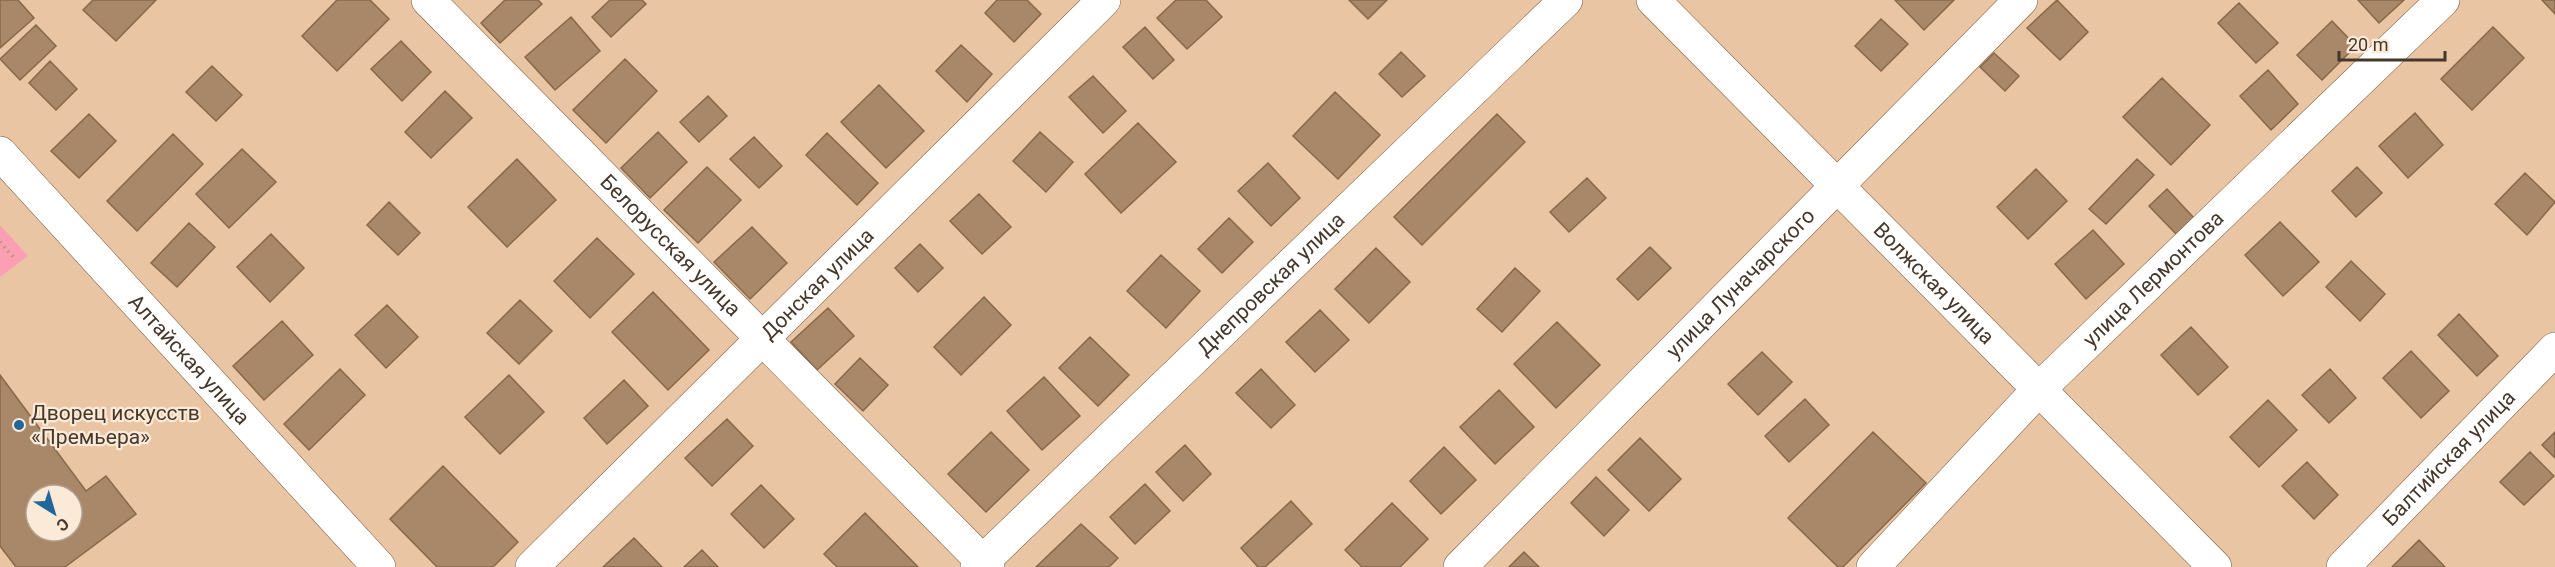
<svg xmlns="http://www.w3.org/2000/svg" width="2555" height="567" viewBox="0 0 2555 567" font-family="Roboto,sans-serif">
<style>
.green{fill:#fd9fb4}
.building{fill:#a88868;stroke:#886849;stroke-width:1.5;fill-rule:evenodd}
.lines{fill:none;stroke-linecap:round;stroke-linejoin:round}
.street-casing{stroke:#765839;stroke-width:34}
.secondary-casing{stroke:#765839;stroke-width:34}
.path{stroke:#b5987d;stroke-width:4;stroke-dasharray:1.5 4.5;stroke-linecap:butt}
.street{stroke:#fff;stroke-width:33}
.secondary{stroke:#fff;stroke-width:33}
.poi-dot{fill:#21679b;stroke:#fcead9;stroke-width:2}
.labels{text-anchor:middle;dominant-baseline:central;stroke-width:4.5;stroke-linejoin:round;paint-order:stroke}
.street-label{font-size:21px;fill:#453729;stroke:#fcead9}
.poi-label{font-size:21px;fill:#453729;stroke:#fcead9;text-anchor:start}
</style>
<rect width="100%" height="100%" fill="#e9c5a4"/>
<path class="green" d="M0 225 28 256 0 277Z"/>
<path class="building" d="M0 0H18L34 18 0 48Z
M93 0H156L116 41 83 10Z
M337 0H370L389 19 337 71 302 36Z
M505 0H538L542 4 500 43 481 23Z
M610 0H642L646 4 611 37 592 17Z
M997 0H1027L1041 14 1014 42 985 13Z
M1176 0H1206L1222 17 1187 49 1157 18Z
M1349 0H1387L1368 19Z
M1895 0H1954L1924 30Z
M2057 0 2088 32 2060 60 2027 28Z
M2358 0H2404L2379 23Z
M2542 0H2555V14Z
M2239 3 2278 43 2256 63 2218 23Z
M571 17 600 51 555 90 525 57Z
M1881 19 1908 44 1881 71 1855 46Z
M2332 21 2356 46 2322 80 2297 55Z
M36 25 56 46 20 80 0 59Z
M1145 27 1174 60 1153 79 1123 47Z
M2493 27 2524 58 2472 110 2441 79Z
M401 41 431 72 402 101 371 69Z
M961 45 992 74 967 102 936 71Z
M1401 52 1425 76 1402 97 1379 74Z
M1994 53 2019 76 2005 91 1980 67Z
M625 59 657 91 606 143 573 110Z
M50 61 77 89 56 110 29 83Z
M212 66 242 95 216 121 186 92Z
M2268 70 2298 104 2271 130 2240 96Z
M1093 76 1126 111 1103 133 1069 97Z
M2162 78 2210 125 2171 165 2123 117Z
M879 85 924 131 886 168 841 122Z
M445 91 472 118 431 158 405 132Z
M1335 92 1380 135 1338 179 1293 136Z
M708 96 727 116 699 142 680 122Z
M2415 113 2443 145 2408 178 2379 146Z
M89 114 116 141 79 178 51 151Z
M1497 114 1525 142 1422 245 1394 217Z
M1138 123 1176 162 1121 213 1085 174Z
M658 132 687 162 650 198 621 168Z
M1040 132 1073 162 1046 192 1013 161Z
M827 133 878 183 857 205 806 155Z
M173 134 203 164 137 231 107 201Z
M754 137 782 166 759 188 730 159Z
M242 149 276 182 229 228 196 194Z
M517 159 556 200 507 247 468 207Z
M2137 159 2154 175 2106 224 2089 209Z
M1268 163 1300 198 1271 226 1238 191Z
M707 167 741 200 698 243 664 210Z
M2357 167 2382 193 2356 217 2332 191Z
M2036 169 2067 201 2028 239 1997 207Z
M2525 173 2555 202 2527 235 2495 204Z
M1587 178 1606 198 1569 232 1550 212Z
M2167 189 2194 218 2176 234 2149 206Z
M979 194 1011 227 982 254 950 221Z
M389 202 420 233 398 255 367 225Z
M1229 218 1253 242 1222 273 1198 249Z
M2280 222 2319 262 2283 296 2245 255Z
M189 223 215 247 177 287 151 263Z
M752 227 787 263 750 299 714 262Z
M2093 230 2124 264 2086 299 2055 264Z
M271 234 304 268 270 302 237 267Z
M597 238 634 274 590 318 554 281Z
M920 244 943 268 918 292 895 268Z
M1650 247 1671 268 1638 300 1617 279Z
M1376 248 1410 282 1369 323 1335 289Z
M1161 255 1200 291 1166 328 1127 291Z
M2351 261 2385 294 2360 321 2326 287Z
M1515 268 1540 291 1502 332 1477 309Z
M653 292 709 350 668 390 612 332Z
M984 297 1011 325 961 375 934 347Z
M520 300 552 331 519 364 487 333Z
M387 305 418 337 386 368 355 335Z
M828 308 854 336 817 370 791 342Z
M1320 310 1349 340 1315 372 1286 342Z
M2459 314 2498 356 2477 376 2438 335Z
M282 321 313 355 264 400 233 366Z
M1557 322 1600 365 1556 408 1514 364Z
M2191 327 2228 367 2198 395 2161 355Z
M1090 337 1129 375 1098 406 1059 368Z
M2411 351 2449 391 2421 418 2383 378Z
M1762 352 1792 382 1758 415 1728 384Z
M860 358 888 385 863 411 835 384Z
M340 369 365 395 309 450 284 424Z
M1261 369 1295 405 1271 428 1236 393Z
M2330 369 2356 398 2329 423 2302 395Z
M0 375 86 491 106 476 136 514 65 567H16L0 546ZM36 495H72V531H36Z
M509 375 544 412 500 454 465 417Z
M1044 377 1080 416 1042 450 1007 411Z
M624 380 648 406 607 444 584 418Z
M1499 390 1534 427 1495 464 1460 427Z
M1805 399 1829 425 1789 462 1765 436Z
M2268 400 2297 430 2259 467 2230 437Z
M727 419 753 446 712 486 685 458Z
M991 432 1029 470 986 512 948 474Z
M1873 432 1926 483 1843 567H1838L1788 518Z
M2555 432V458L2542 445Z
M1640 438 1681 479 1649 511 1608 470Z
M1185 445 1211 474 1183 501 1156 472Z
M1444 447 1476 480 1441 514 1410 481Z
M2530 452 2554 476 2524 505 2500 482Z
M2307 462 2338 495 2314 519 2282 486Z
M443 466 518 542 493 567H437L390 519Z
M1596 477 1629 510 1604 536 1571 503Z
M1145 484 1170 511 1135 544 1110 517Z
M761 485 794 519 764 548 731 514Z
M1291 501 1312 524 1265 567H1258L1241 548Z
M1392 503 1428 539 1400 567H1362L1345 550Z
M865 513 918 567H837L824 554Z
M1081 524 1118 558 1109 567H1036Z
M634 538 662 567H603Z
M2419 540 2445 567H2392Z
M702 550 718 567H684Z
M1524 552 1539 567H1509Z"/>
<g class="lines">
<g class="street-casing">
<g id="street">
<path id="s1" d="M428 0 988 567"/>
<path id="s2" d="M0 153 379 567"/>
<path id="s3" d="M532 567 1104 0"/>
<path id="s4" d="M977 567 1566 0"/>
<path id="s5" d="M1460 567 2021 0"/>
<path id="s6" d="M1873 567 2039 389 2443 0"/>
<path id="s7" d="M2343 567 2555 349"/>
</g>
</g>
<g class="secondary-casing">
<g id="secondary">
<path id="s8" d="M1653 0 2215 567"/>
</g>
</g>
<path class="path" d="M0 242 16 260"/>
<use href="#street" class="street"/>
<use href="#secondary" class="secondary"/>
</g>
<circle class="poi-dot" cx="19" cy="425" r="6"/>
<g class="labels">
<g class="street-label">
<text stroke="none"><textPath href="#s1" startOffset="345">Белорусская улица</textPath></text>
<text stroke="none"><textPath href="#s6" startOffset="402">улица Лермонтова</textPath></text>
<text stroke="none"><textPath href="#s4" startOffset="408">Днепровская улица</textPath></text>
<text stroke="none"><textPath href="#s3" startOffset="402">Донская улица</textPath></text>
<text stroke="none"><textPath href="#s5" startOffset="399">улица Луначарского</textPath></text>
<text stroke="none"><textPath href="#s8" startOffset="399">Волжская улица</textPath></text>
<text stroke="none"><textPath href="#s2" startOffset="280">Алтайская улица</textPath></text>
<text stroke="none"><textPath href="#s7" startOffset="152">Балтийская улица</textPath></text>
</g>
<g class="poi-label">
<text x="31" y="413">Дворец искусств<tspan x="31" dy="24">«Премьера»</tspan></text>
</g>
</g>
<g transform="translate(54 513) rotate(143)"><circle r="28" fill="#fcead9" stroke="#b3a293" stroke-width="1.5"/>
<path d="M0-4.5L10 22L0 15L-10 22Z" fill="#21679b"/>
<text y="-9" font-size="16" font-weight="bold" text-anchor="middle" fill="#453729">С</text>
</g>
<path d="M2339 51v9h106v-9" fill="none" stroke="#453729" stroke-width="3"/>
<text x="2348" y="51" font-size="18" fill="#453729" stroke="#fcead9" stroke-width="4.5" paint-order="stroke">20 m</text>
</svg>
